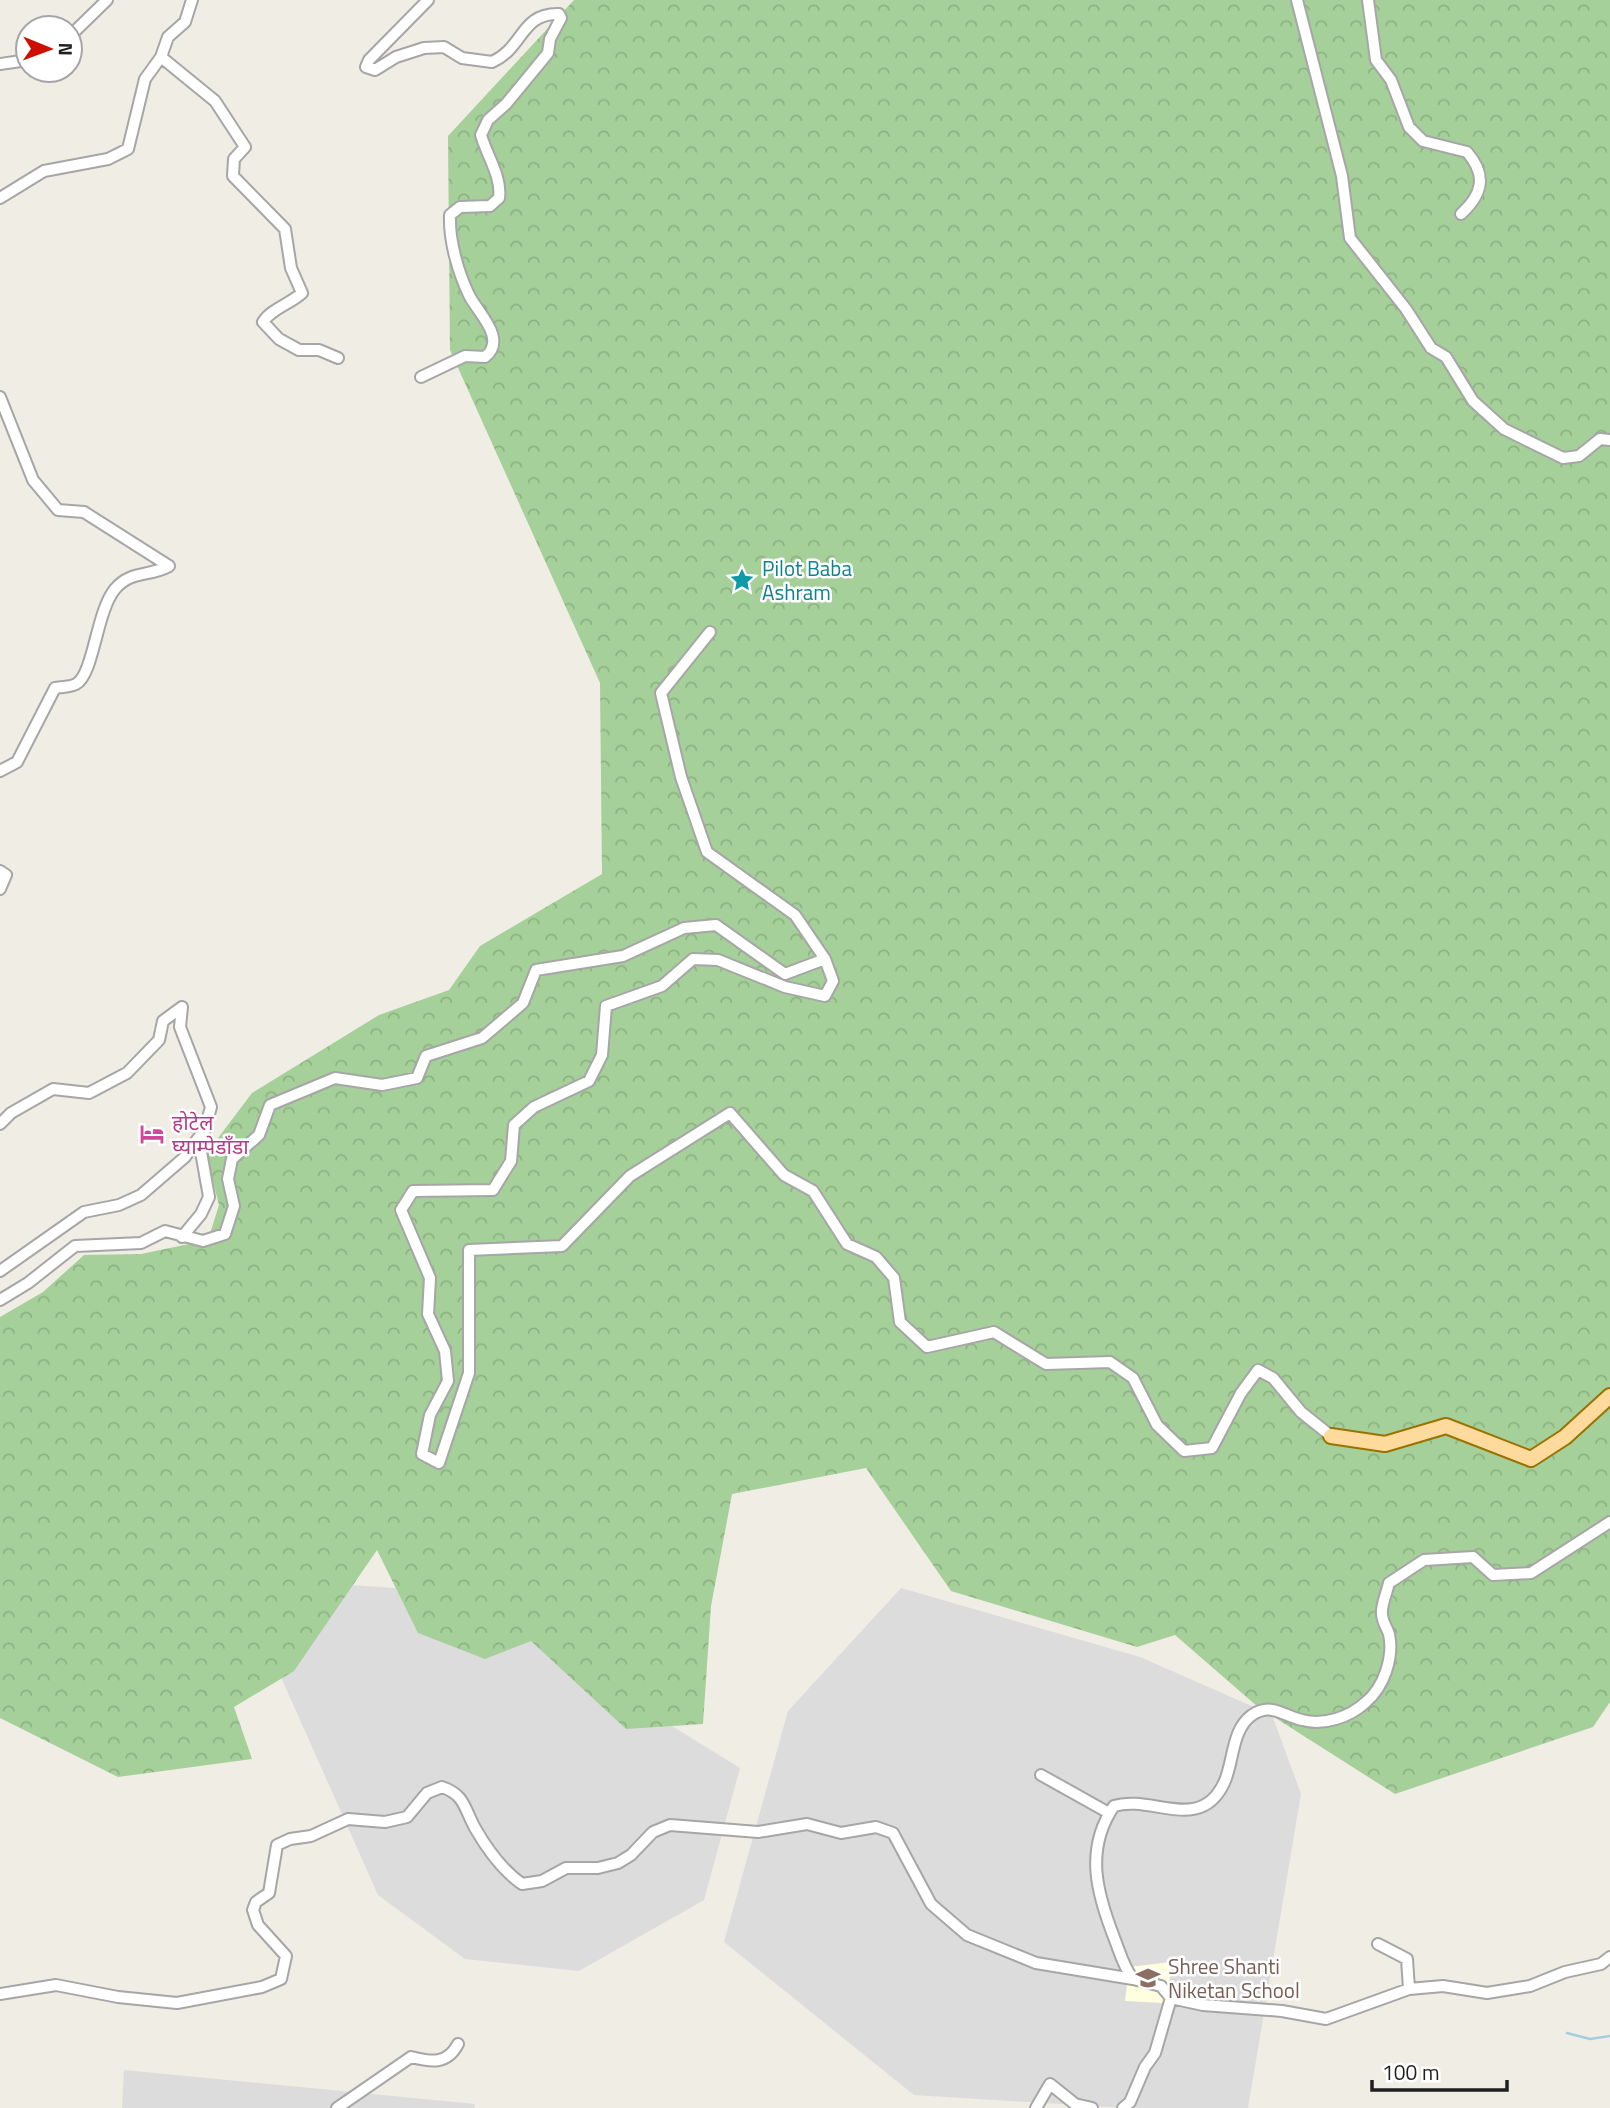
<svg xmlns="http://www.w3.org/2000/svg" width="1610" height="2108" viewBox="0 0 1610 2108" font-family="'Titillium Web','Noto Sans Devanagari',sans-serif">
<style>
.residential{fill:#dddcdc}
.education{fill:#fdffdf}
.forest{fill:url(#forest-crowns)}
.lines{fill:none;stroke-linecap:round;stroke-linejoin:round}
.stream{stroke:#a4cddf;stroke-width:2.5}
.minor-casing{stroke:#a6a6a6;stroke-width:14}
.major-casing{stroke:#9a7200;stroke-width:18}
.minor{stroke:#fff;stroke-width:10}
.major{stroke:#fedb9c;stroke-width:14}
.labels{text-anchor:middle;dominant-baseline:central;stroke-width:5;stroke-linejoin:round;paint-order:stroke}
.culture-label{font-size:21px;fill:#0d838f;stroke:#fff;text-anchor:start}
.hotel-label{font-size:21px;fill:#b23c85;stroke:#fff;text-anchor:start}
.education-label{font-size:21px;fill:#785e54;stroke:#fff;text-anchor:start}
</style>
<defs>
<pattern id="forest-crowns" width="20" height="18" patternUnits="userSpaceOnUse" patternTransform="scale(1.75)"><rect width="20" height="18" fill="#a5d099"/><path d="M2 6a3 3 0 1 1 6 0M12 15a3 3 0 1 1 6 0" fill="none" stroke="#8eb283"/></pattern>
</defs>
<rect width="100%" height="100%" fill="#f0ede5"/>
<path class="residential" d="M350 1585 455 1592 740 1768 704 1900 579 1971 465 1959 378 1895 276 1666Z
M901 1588 1140 1657 1272 1715 1301 1794 1248 2108H1126L914 2095 724 1942 788 1711Z
M124 2070 475 2104 474 2108H122Z"/>
<path class="education" d="M1171 1962V1974L1162 2003 1125 2001 1129 1967Z"/>
<path class="forest" d="M574 0H1610V1702L1593 1727 1395 1794 1258 1707 1175 1635 1137 1647 951 1591 866 1468 732 1494 711 1606 703 1724 626 1729 531 1641 485 1659 418 1633 377 1550 294 1671 234 1707 252 1759 118 1777 0 1718V1317L43 1292 84 1255 141 1254 208 1240 219 1205 206 1154 252 1093 379 1015 449 990 480 946 602 874 600 683 450 350 448 136Z"/>
<g class="lines">
<path class="stream" d="M1567 2033 1590 2039 1610 2036"/>
<g class="minor-casing">
<path id="minor" d="M1297 0 1342 176 1350 238 1406 309 1431 348 1446 357 1473 401 1504 429 1563 458 1579 456 1600 439 1610 440
M1368 0 1376 60 1391 80 1409 127 1423 141 1467 152C1487 175 1483 194 1461 214
M70 36 107 0
M161 57 215 101 245 147 234 159 233 176 285 229 291 268 302 293C290 304 271 309 263 322L279 339 299 350H319L338 358
M0 64 28 60
M0 198 44 171 108 159 128 149 145 79 161 57 168 37 185 22 192 0
M421 377 465 356 485 357C508 339 477 312 469 295 458 272 449 241 450 215L460 207 490 206 499 198C502 177 487 156 481 135L488 120 506 104 548 53 550 39 561 18 559 14C520 13 524 48 492 62L462 58 444 47 424 48 396 57 375 70 366 67 369 60 428 0
M0 397 33 480 58 510 84 512 169 566C149 577 131 570 115 589 96 612 94 674 76 684 71 687 61 687 55 688L17 762 0 771
M710 632 661 693 681 777 707 852 795 915 825 959
M0 871 6 875 0 889
M0 1124 11 1113 53 1089 89 1093 127 1073 159 1040 163 1021 182 1007 180 1027 211 1107 200 1146 209 1197 201 1214 182 1237
M0 1271 84 1212 119 1205 141 1195 185 1157 199 1137
M0 1300 28 1283 75 1246 141 1243 165 1231 203 1241 225 1234 234 1206 228 1179 232 1159 259 1135 270 1105 335 1078 382 1085 417 1078 426 1056 482 1038 523 1003 536 970 623 956 684 928 716 925 785 974 825 959 833 981 825 996 785 987 718 960 693 959 662 986 606 1006 602 1055 589 1081 534 1107 514 1125 511 1161 493 1190 413 1191 401 1210 430 1278 428 1314 445 1351 448 1381 430 1415 422 1454 439 1463 469 1373V1250L562 1246 630 1176 730 1113 784 1175 813 1191 847 1244 876 1257 894 1278 900 1322 927 1347 994 1332 1046 1364 1110 1362 1133 1378 1157 1425 1184 1451 1212 1448 1241 1393 1258 1370 1273 1378 1301 1412 1331 1436
M1041 1775 1109 1813
M1378 1944 1407 1959 1409 1989
M1133 1979C1124 1968 1120 1953 1115 1940 1097 1894 1084 1850 1114 1806 1151 1794 1200 1834 1224 1783 1234 1762 1231 1730 1252 1715 1272 1702 1283 1716 1302 1720 1324 1726 1350 1717 1366 1702 1384 1687 1394 1657 1389 1634 1387 1628 1382 1621 1382 1614 1381 1605 1387 1592 1389 1583L1424 1560 1473 1557 1493 1575 1531 1573 1610 1522
M0 1994 56 1985 118 1997 177 2003 262 1987 281 1979 286 1956 258 1925 253 1910 256 1902 269 1893 277 1845 290 1839 311 1836 348 1819 385 1822 407 1817 427 1793 442 1787C465 1795 464 1808 475 1828 487 1849 502 1870 522 1884L542 1881 566 1868H598L618 1863 631 1855 653 1832 670 1825 758 1832 807 1824 841 1833 876 1827 893 1833 931 1904 967 1935 1036 1963 1133 1979 1161 1986 1171 1998 1203 2005 1282 2011 1326 2019 1409 1989 1443 1986 1487 1993 1530 1986 1565 1972 1601 1964 1610 1957
M337 2108 411 2057C431 2062 447 2065 458 2044
M1036 2108 1050 2084 1075 2104 1092 2108
M1123 2108 1130 2102 1145 2067 1155 2053 1171 1998"/>
</g>
<g class="major-casing">
<path id="major" d="M1331 1436 1385 1444 1446 1426 1531 1459 1565 1437 1610 1396"/>
</g>
<use href="#minor" class="minor"/>
<use href="#major" class="major"/>
</g>
<defs>
<g id="sight-bare" transform="scale(1.89)"><path d="M0-6L1.8-2.2L6-1.7L2.9 1.2L3.7 5.4L0 3.3L-3.7 5.4L-2.9 1.2L-6-1.7L-1.8-2.2Z" fill="#0f9aa8" stroke="#fff" stroke-width="2.5" paint-order="stroke"/></g>
<g id="hotel-bare" transform="scale(1.89)"><path d="M-6-4.5h1.5V1H6V5H4.5V3h-9V5H-6ZM-4 0a1.8 1.8 0 1 1 3.6 0ZM.5 0V-2.5h3Q6-2.5 6 0Z" fill="#d1479c" stroke="#fff" stroke-width="2.5" paint-order="stroke"/></g>
<g id="school-bare" transform="scale(1.89)"><path d="M0-5L7-2L0 1L-7-2ZM-4 1L0 2.5L4 1V4Q0 6-4 4Z" fill="#8d6e63" stroke="#fff" stroke-width="2.5" paint-order="stroke"/></g>
</defs>
<g fill-rule="evenodd">
<use href="#sight-bare" x="742" y="580"/>
<use href="#hotel-bare" x="152" y="1134"/>
<use href="#school-bare" x="1148" y="1978"/>
</g>
<g class="labels">
<g class="culture-label">
<text x="762" y="568">Pilot Baba<tspan x="762" dy="24">Ashram</tspan></text>
</g>
<g class="hotel-label">
<text x="172" y="1122">होटेल<tspan x="172" dy="24">घ्याम्पेडाँडा</tspan></text>
</g>
<g class="education-label">
<text x="1168" y="1966">Shree Shanti<tspan x="1168" dy="24">Niketan School</tspan></text>
</g>
</g>
<g transform="translate(49 49) rotate(91)"><circle r="33" fill="#ffffff" stroke="#a5a5a5" stroke-width="2"/>
<path d="M0-5L12 26L0 18L-12 26Z" fill="#ce0e00"/>
<text y="-10" font-size="19" font-weight="bold" text-anchor="middle" fill="#1f1f1f">N</text>
</g>
<path d="M1372 2080v10h135v-10" fill="none" stroke="#1f1f1f" stroke-width="3.5"/>
<text x="1382" y="2080" font-size="21" fill="#1f1f1f" stroke="#ffffff" stroke-width="5" paint-order="stroke">100 m</text>
</svg>
